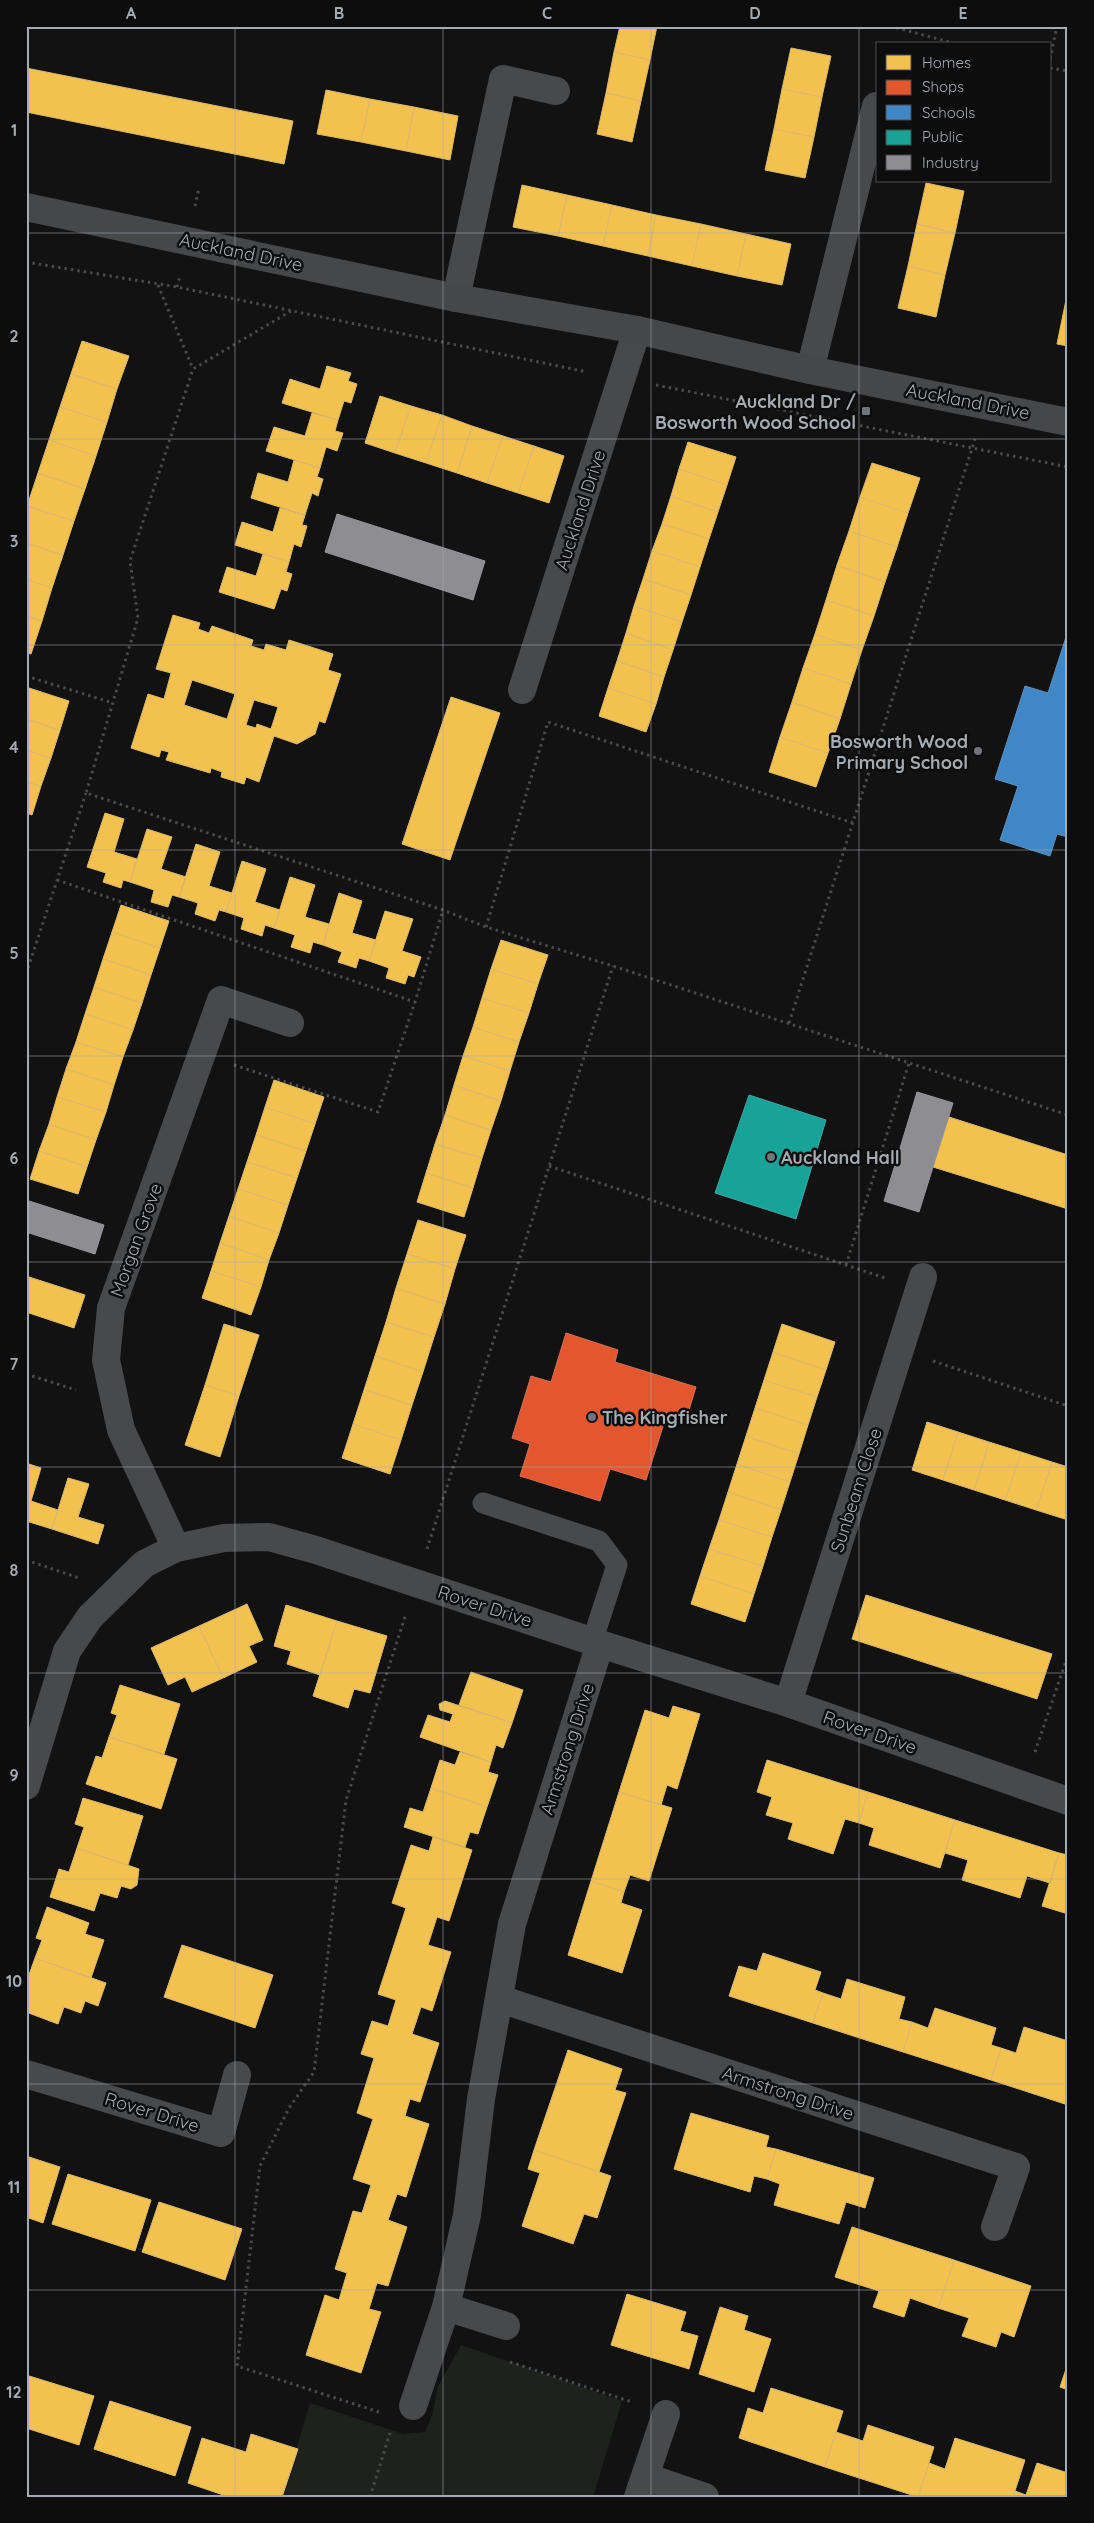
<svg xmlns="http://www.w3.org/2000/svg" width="1094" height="2523" viewBox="0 0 1094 2523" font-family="Quicksand,sans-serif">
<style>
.green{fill:#1d221d}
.homes{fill:#f2c14e;stroke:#dbba6c;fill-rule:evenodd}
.shops{fill:#e4572e;stroke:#d17056}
.schools{fill:#3f88c5;stroke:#5e92bf}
.public{fill:#17a398;stroke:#42a5a0}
.industry{fill:#8d8d92;stroke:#94969c}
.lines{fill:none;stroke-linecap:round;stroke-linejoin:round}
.path{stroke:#494a4c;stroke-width:3;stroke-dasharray:2.5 4;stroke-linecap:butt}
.lane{stroke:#47494b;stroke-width:21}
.street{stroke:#47494b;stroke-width:28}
.secondary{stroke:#464749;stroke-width:28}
.grid{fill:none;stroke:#a5abb2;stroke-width:1;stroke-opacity:0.55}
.poi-dot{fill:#72757a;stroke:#0d0d0e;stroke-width:2}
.labels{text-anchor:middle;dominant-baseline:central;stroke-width:5;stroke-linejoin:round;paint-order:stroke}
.street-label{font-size:18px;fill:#a5abb2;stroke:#0d0d0e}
.poi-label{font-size:18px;font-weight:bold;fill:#a5abb2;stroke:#0d0d0e;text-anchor:end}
.neatline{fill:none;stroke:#a5abb2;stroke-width:2}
.grid-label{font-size:16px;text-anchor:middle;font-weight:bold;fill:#a5abb2}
</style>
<rect width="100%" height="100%" fill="#121213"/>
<path class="green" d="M461 2345 622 2401 593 2497H282L310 2403 403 2434 425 2432 433 2413 437 2388Z"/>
<path class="homes" d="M620 26H657L650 60 614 52Z
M791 48 831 56 822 97 782 89Z
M614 52 650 60 641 101 606 93Z
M26 68 293 121 284 164 26 112Z
M782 89 822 97 814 137 774 129Z
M326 90 370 99 361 142 317 134Z
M606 93 641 101 632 142 597 134Z
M370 99 414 107 406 151 361 142Z
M414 107 458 116 450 160 406 151Z
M774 129 814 137 805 178 765 170Z
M926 183 964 191 955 233 917 224Z
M522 185 567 195 558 236 513 227Z
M567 195 612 205 603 246 558 236Z
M612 205 656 215 648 256 603 246Z
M656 215 701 224 692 266 648 256Z
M701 224 746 234 737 276 692 266Z
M917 224 955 233 945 275 908 266Z
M746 234 791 244 782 285 737 276Z
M908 266 945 275 936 317 898 308Z
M1066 300 1068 301V346L1057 344Z
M82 341 129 356 117 389 71 374Z
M327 366 351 373 348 381 357 384 351 403 344 401 338 420 282 403 290 379 320 389Z
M71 374 117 389 107 422 60 407Z
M380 396 411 406 395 453 365 443Z
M411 406 442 415 426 463 395 453Z
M60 407 107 422 96 456 49 440Z
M312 413 338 420 335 431 343 433 337 451 326 447 320 468 266 451 274 427 305 436Z
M442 415 472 426 457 473 426 463Z
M472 426 503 436 487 483 457 473Z
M503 436 534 446 518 493 487 483Z
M49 440 96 456 85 489 38 473Z
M688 442 736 457 727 485 679 469Z
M534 446 564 456 549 503 518 493Z
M294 460 320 468 317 477 323 479 318 496 312 493 305 515 251 498 258 473 288 482Z
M872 463 920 478 908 513 860 497Z
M679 469 727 485 718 512 671 496Z
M38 473 85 489 74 521 27 506Z
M671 496 718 512 709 539 662 524Z
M860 497 908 513 897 547 849 531Z
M27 506 74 521 63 555 26 543Z
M280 508 305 515 302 525 307 526 301 547 294 544 289 562 235 545 242 522 273 532Z
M662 524 709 539 700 567 652 551Z
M849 531 897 547 885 582 837 565Z
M26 543 63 555 52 588 26 579Z
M652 551 700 567 691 595 643 579Z
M263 554 289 562 286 572 292 574 287 591 281 589 274 609 219 592 227 567 256 576Z
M837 565 885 582 874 616 826 600Z
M26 579 52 588 42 621 26 616Z
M643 579 691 595 682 622 634 606Z
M826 600 874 616 862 650 815 634Z
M634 606 682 622 673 650 626 633Z
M173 615 200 623 198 629 209 633 212 626 253 640 251 646 264 650 266 644 286 650 289 640 333 654 328 670 341 674 325 723 319 721 315 734 297 744 274 736 259 782 246 777 244 784 221 777 222 772 211 768 210 773 166 760 169 752 161 750 159 757 131 748 148 694 164 699 171 673 156 669ZM192 680 235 694 227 719 184 705ZM254 700 278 707 271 729 257 724 256 728 246 725Z
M26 616 42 621 31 654 26 653Z
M626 633 673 650 664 677 617 661Z
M815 634 862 650 851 684 803 668Z
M617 661 664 677 656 704 608 688Z
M803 668 851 684 840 719 792 702Z
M26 687 69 701 60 730 26 719Z
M608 688 656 704 646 732 599 716Z
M451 697 500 713 450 860 402 844Z
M792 702 840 719 828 753 780 737Z
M26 719 60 730 51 758 26 750Z
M780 737 828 753 816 787 769 772Z
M26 750 51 758 41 786 26 782Z
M26 782 41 786 32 815 26 813Z
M105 813 124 819 114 852 137 859 130 882 123 880 121 888 103 882 106 873 87 867Z
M147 829 172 837 161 869 186 877 179 897 172 895 168 907 151 902 154 890 130 882Z
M196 844 220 852 209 886 232 893 226 912 219 910 215 921 195 914 198 903 179 897Z
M242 861 266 869 255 902 280 910 274 928 265 925 262 936 241 929 244 918 226 912Z
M290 877 315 885 305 917 329 924 323 945 313 942 310 953 291 947 295 935 274 928Z
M339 893 362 901 352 933 376 940 369 961 359 958 356 968 338 962 342 952 323 945Z
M121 905 169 921 160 948 112 932Z
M385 911 413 919 402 951 421 957 414 977 408 975 405 984 386 978 389 968 369 961Z
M112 932 160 948 151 975 103 959Z
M501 940 548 955 538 984 491 969Z
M103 959 151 975 142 1003 94 987Z
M491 969 538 984 529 1013 482 998Z
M94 987 142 1003 133 1030 85 1014Z
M482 998 529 1013 519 1042 473 1027Z
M85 1014 133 1030 123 1057 76 1042Z
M473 1027 519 1042 510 1071 463 1056Z
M76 1042 123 1057 114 1085 66 1069Z
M463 1056 510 1071 501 1101 454 1085Z
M66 1069 114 1085 106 1112 57 1097Z
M274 1080 324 1097 315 1124 265 1107Z
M454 1085 501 1101 491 1130 445 1115Z
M57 1097 106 1112 96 1140 49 1124Z
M265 1107 315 1124 306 1151 256 1135Z
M445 1115 491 1130 482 1158 435 1144Z
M949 1117 1068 1155V1209L933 1167Z
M49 1124 96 1140 87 1167 39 1151Z
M256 1135 306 1151 297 1178 247 1162Z
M435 1144 482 1158 473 1188 426 1173Z
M39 1151 87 1167 78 1194 30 1179Z
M247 1162 297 1178 288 1205 238 1189Z
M426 1173 473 1188 464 1217 417 1202Z
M238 1189 288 1205 279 1233 229 1216Z
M229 1216 279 1233 269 1260 220 1243Z
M418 1220 466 1235 455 1269 407 1254Z
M220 1243 269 1260 261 1287 211 1271Z
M407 1254 455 1269 445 1304 396 1288Z
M211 1271 261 1287 251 1315 202 1298Z
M26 1276 85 1295 74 1328 26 1312Z
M396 1288 445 1304 434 1337 386 1322Z
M386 1322 434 1337 423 1372 375 1356Z
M224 1324 259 1335 239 1396 205 1385Z
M782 1324 835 1342 826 1370 773 1352Z
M773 1352 826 1370 817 1397 764 1380Z
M375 1356 423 1372 412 1405 364 1390Z
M764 1380 817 1397 808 1425 755 1408Z
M205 1385 239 1396 220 1457 185 1445Z
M364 1390 412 1405 401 1440 353 1424Z
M755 1408 808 1425 799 1454 746 1436Z
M927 1422 958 1432 943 1480 912 1470Z
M353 1424 401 1440 390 1474 342 1458Z
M958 1432 989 1442 974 1490 943 1480Z
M746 1436 799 1454 790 1482 737 1464Z
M989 1442 1021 1452 1005 1500 974 1490Z
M1021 1452 1052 1462 1036 1510 1005 1500Z
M1052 1462 1068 1467V1520L1036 1510Z
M26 1463 41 1468 31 1501 58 1510 52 1529 26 1521Z
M737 1464 790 1482 781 1510 728 1492Z
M68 1478 89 1484 78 1517 104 1525 98 1544 52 1529Z
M728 1492 781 1510 772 1537 719 1520Z
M719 1520 772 1537 763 1566 709 1549Z
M709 1549 763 1566 754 1594 700 1576Z
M700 1576 754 1594 745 1622 691 1604Z
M866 1595 1052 1654 1037 1699 852 1639Z
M247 1604 263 1640 249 1646 257 1662 223 1678 199 1626Z
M286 1605 337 1621 320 1675 287 1664 291 1651 274 1646Z
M337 1621 387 1636 370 1693 354 1689 348 1708 313 1696Z
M199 1626 223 1678 192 1692 185 1677 168 1685 151 1648Z
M471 1672 523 1690 512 1723 459 1705Z
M120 1685 180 1704 164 1754 109 1737 117 1715 111 1713Z
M445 1701 512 1723 503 1748 496 1745 491 1762 420 1737 428 1715 450 1722 453 1714 440 1710 439 1704Z
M673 1706 700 1714 677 1789 667 1785 661 1805 619 1792 645 1710 669 1718Z
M109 1737 177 1759 161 1809 86 1784 96 1756 102 1758Z
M460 1752 491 1762 488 1772 498 1775 487 1807 431 1788 440 1760 455 1765Z
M767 1760 868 1792 859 1823 845 1819 833 1854 788 1839 793 1823 766 1815 772 1797 757 1792Z
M431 1788 487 1807 478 1834 470 1832 465 1847 404 1827 410 1808 423 1812Z
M619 1792 672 1808 649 1881 630 1875 624 1892 591 1881Z
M868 1792 955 1820 940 1868 869 1845 874 1828 859 1823Z
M83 1798 143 1816 128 1865 77 1848 84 1827 75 1824Z
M955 1820 1059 1853 1050 1883 1027 1876 1020 1898 962 1880 968 1860 945 1853Z
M433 1837 472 1850 449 1921 437 1917 428 1945 451 1952 432 2011 421 2007 412 2034 439 2043 420 2102 410 2099 405 2116 429 2124 406 2197 397 2194 388 2220 407 2227 388 2286 377 2283 369 2309 381 2312 361 2373 306 2355 325 2295 339 2300 347 2273 335 2269 353 2211 362 2213 371 2185 353 2179 373 2119 357 2113 374 2058 361 2054 372 2021 388 2026 396 2000 378 1994 406 1908 392 1903 411 1845 429 1851Z
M77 1848 139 1869 137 1885 131 1889 121 1886 117 1898 100 1893 94 1911 50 1897 59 1869 69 1872Z
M1059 1853 1068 1855V1914L1042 1906Z
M591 1881 624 1892 621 1903 642 1910 622 1973 568 1955Z
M47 1907 89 1923 85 1934 104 1940 91 1978 35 1958 42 1940 36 1938Z
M182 1945 273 1975 255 2028 164 1997Z
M763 1953 821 1972 815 1990 823 1993 813 2023 729 1996 739 1966 757 1971Z
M35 1958 106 1983 98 2006 85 2001 81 2013 64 2007 58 2024 26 2012V1983Z
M847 1979 905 1997 899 2019 912 2022 903 2052 813 2023 823 1993 841 1999Z
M935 2008 996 2028 991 2045 1001 2048 991 2080 903 2052 912 2022 928 2028Z
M1024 2027 1068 2041V2105L991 2080 1001 2048 1016 2053Z
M568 2050 622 2069 615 2090 626 2093 599 2172 534 2150Z
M691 2113 769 2136 766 2147 776 2149 767 2179 754 2176 750 2192 674 2169Z
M776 2149 874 2178 865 2208 846 2202 839 2224 774 2205 780 2184 767 2179Z
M534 2150 611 2176 597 2218 584 2214 573 2244 522 2226 540 2173 528 2169Z
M26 2156 60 2167 43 2223 26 2217Z
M68 2174 151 2200 135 2251 52 2224Z
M159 2202 242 2229 225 2280 142 2252Z
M852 2227 954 2260 938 2308 910 2298 904 2317 873 2307 879 2291 835 2277Z
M954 2260 1031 2286 1014 2337 1001 2332 996 2347 962 2336 969 2318 938 2308Z
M627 2294 686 2312 680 2331 698 2336 689 2369 611 2345Z
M720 2307 748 2316 744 2330 771 2339 754 2392 699 2374Z
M1068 2363V2390L1060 2387Z
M26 2375 94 2396 79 2445 26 2428Z
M771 2388 843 2411 825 2467 739 2438 748 2408 763 2413Z
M110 2401 191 2427 175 2476 94 2449Z
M868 2425 934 2447 918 2497 825 2467 836 2432 863 2441Z
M251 2434 298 2449 282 2497H229L188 2483 202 2438 246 2452Z
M955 2438 1025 2460 1013 2497H918L929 2463 945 2469Z
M1037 2463 1068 2473V2497H1013L1015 2491 1026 2495Z"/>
<path class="shops" d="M566 1333 618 1350 615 1362 696 1387 686 1420 667 1414 646 1480 610 1469 600 1501 520 1476 530 1444 512 1438 531 1376 551 1382Z"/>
<path class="schools" d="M1067 634 1068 837 1057 834 1050 856 1000 840 1018 786 995 779 1025 686 1048 693Z"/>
<path class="public" d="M749 1095 826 1120 796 1219 715 1193Z"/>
<path class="industry" d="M337 514 485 561 473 600 325 552Z
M917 1092 953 1103 919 1212 884 1201Z
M26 1200 104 1225 95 1254 26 1232Z"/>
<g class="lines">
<path class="path" d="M890 26 957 44
M1050 59 1057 26
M1050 68 1068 71
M195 206 199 188
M26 262 177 287 587 372
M158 285 193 369
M177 287 180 276
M291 311 193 369 130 561 138 618 86 793 443 910 486 927 613 966 1068 1115
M656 385 1068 467
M26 676 113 703
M57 880 415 1002 443 910
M486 927 548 722 853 823
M26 974 86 793
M789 1023 975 439
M234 1065 378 1112 415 1002
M549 1166 885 1278
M846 1265 909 1063
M933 1361 1068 1406
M26 1374 76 1390
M427 1549 613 966
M26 1560 79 1578
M1035 1752 1068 1655
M510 2362 632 2402
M379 2412 237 2366 260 2166 289 2108 314 2072 346 1800 405 1617
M370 2497 390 2433"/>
<path class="lane" d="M483 1503 599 1541 617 1565 592 1642"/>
<path class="street" d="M456 298 503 79 556 91
M810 370 876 106
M522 690 637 330
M176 1548 121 1430 106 1360 111 1308 221 1000 290 1023
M788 1703 923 1277
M26 1786 67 1651 90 1617 144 1564 176 1548 224 1538 269 1537 316 1550 600 1644 788 1703 1068 1801
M500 1999 1016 2167 995 2227
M26 2074 221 2133 237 2075
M446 2307 506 2326
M413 2406 446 2307 467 2215 481 2099 512 1924 600 1644
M646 2477 705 2497
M638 2497 666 2414"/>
<path class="secondary" d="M26 207 456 298 637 330 810 370 1068 422"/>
</g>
<path class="grid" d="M235 26V2497M443 26V2497M651 26V2497M859 26V2497M26 233H1068M26 439H1068M26 645H1068M26 850H1068M26 1056H1068M26 1262H1068M26 1467H1068M26 1673H1068M26 1879H1068M26 2084H1068M26 2290H1068"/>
<g class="poi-dot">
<rect x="861" y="406" width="10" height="10" rx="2.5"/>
<circle cx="978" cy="751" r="5"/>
<circle cx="771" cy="1157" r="5"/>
<circle cx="592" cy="1417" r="5"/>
</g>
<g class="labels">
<g class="street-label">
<text transform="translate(241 252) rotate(12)">Auckland Drive</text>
<text transform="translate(968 401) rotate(11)">Auckland Drive</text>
<text transform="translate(580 510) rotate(-72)">Auckland Drive</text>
<text transform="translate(136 1240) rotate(-70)">Morgan Grove</text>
<text transform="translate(856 1490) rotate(-72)">Sunbeam Close</text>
<text transform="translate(485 1606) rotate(18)">Rover Drive</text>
<text transform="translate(870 1732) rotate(19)">Rover Drive</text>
<text transform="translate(567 1749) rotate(-72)">Armstrong Drive</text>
<text transform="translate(788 2093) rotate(18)">Armstrong Drive</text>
<text transform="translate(152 2112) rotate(17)">Rover Drive</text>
</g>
<g class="poi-label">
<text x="856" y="401">Auckland Dr /<tspan x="856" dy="21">Bosworth Wood School</tspan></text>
<text x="968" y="741">Bosworth Wood<tspan x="968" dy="21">Primary School</tspan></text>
<text x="781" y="1157" text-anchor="start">Auckland Hall</text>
<text x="602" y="1417" text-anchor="start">The Kingfisher</text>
</g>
</g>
<rect width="1094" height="2523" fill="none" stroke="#0d0d0e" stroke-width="55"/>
<rect x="876" y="42" width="175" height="140" fill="#0d0d0e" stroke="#4a4c50"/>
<rect x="886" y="55" width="25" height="15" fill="#f2c14e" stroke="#4a4c50"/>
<text x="922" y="68" font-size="15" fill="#a5abb2">Homes</text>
<rect x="886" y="80" width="25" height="15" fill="#e4572e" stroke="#4a4c50"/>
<text x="922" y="92" font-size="15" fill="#a5abb2">Shops</text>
<rect x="886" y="105" width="25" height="15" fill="#3f88c5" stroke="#4a4c50"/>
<text x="922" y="118" font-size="15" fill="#a5abb2">Schools</text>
<rect x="886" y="130" width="25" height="15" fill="#17a398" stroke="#4a4c50"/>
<text x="922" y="142" font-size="15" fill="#a5abb2">Public</text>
<rect x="886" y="155" width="25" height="15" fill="#8d8d92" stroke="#4a4c50"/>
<text x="922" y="168" font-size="15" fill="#a5abb2">Industry</text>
<rect x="28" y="28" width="1038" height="2468" class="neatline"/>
<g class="grid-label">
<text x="131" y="19">A</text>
<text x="339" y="19">B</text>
<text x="547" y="19">C</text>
<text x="755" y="19">D</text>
<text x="963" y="19">E</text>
<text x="14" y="136">1</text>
<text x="14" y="342">2</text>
<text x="14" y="547">3</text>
<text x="14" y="753">4</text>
<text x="14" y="959">5</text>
<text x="14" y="1164">6</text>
<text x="14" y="1370">7</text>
<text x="14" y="1576">8</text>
<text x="14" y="1781">9</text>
<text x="14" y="1987">10</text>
<text x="14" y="2193">11</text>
<text x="14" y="2398">12</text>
</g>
</svg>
